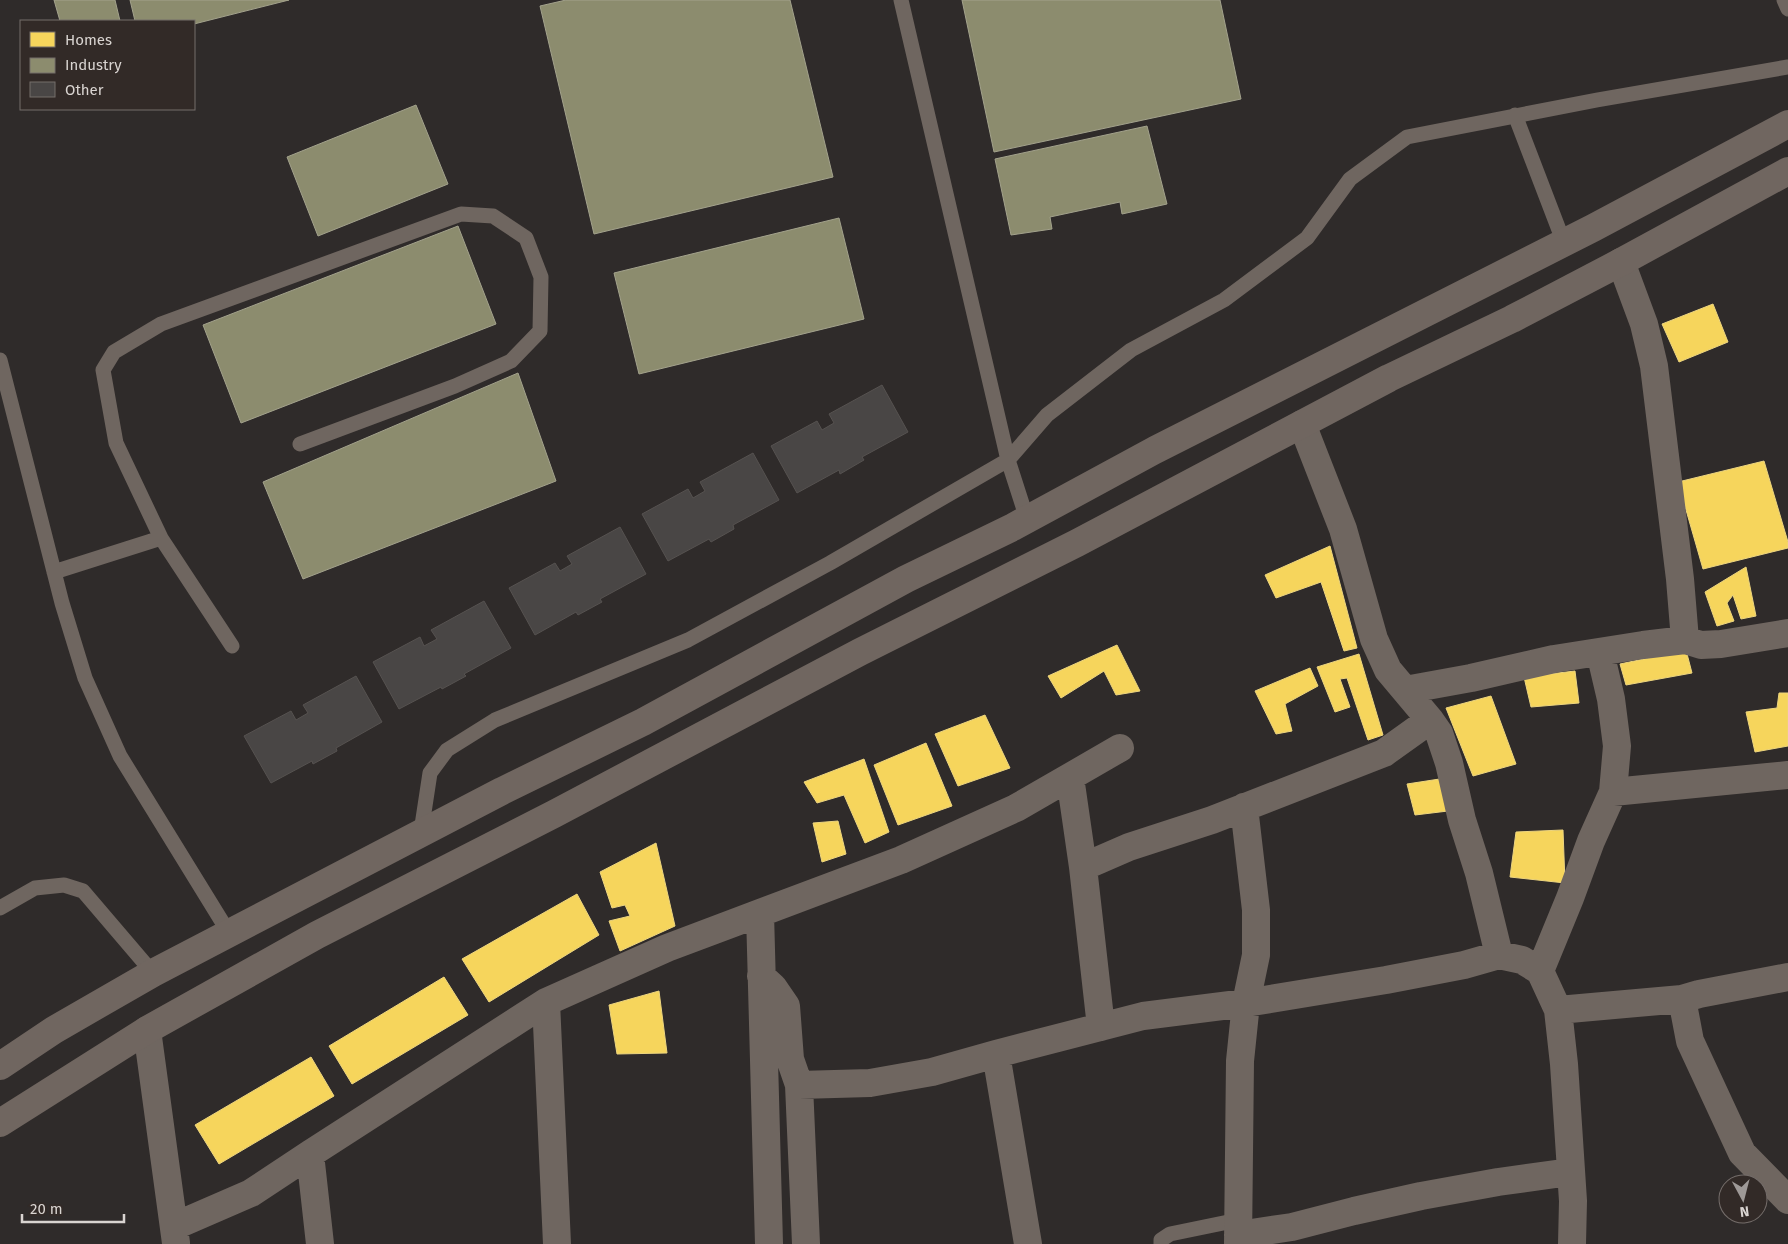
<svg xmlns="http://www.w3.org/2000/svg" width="1788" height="1244" viewBox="0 0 1788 1244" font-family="'Fira Sans',sans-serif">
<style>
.homes{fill:#f6d55c;stroke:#edd57f}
.industry{fill:#8c8c6e;stroke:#a3a28c}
.building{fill:#494645;stroke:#565250}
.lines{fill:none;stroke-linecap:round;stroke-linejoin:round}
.lane{stroke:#6f6660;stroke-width:15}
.street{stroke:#6f6660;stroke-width:28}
.primary{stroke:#706660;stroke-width:28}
</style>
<rect width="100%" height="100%" fill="#2f2b2a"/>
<path class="homes" d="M1713 304 1728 342 1679 362 1662 324Z
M1764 461 1788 542V548L1703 569 1678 482Z
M1330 546 1357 648 1344 651 1321 582 1276 598 1265 575Z
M1746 567 1756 616 1741 619 1733 595 1727 603 1734 621 1717 626 1705 592Z
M1117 645 1140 691 1116 695 1104 671 1061 698 1048 676Z
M1686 650 1692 673 1626 685 1620 664Z
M1359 654 1383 735 1368 740 1347 678 1340 679 1350 707 1335 712 1317 667Z
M1310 668 1318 686 1285 704 1292 731 1276 734 1255 691Z
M1575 671 1579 703 1531 707 1524 677Z
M1779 693H1788V746L1755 752 1746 712 1777 708Z
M1491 696 1516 764 1473 776 1446 708Z
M985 715 1010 768 958 786 935 734Z
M926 743 952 806 898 825 874 765Z
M864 759 889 832 865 843 844 795 817 803 804 782Z
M1446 778 1448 811 1415 815 1407 784Z
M838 821 846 854 822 862 813 823Z
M1563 830 1565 883 1510 877 1516 832Z
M656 843 675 926 620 951 609 921 630 916 625 905 612 908 600 872Z
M577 894 599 935 489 1002 462 959Z
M444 977 468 1015 352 1084 329 1046Z
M659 991 667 1053 617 1054 609 1005Z
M311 1057 334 1096 219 1164 195 1125Z"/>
<path class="industry" d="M54 0H115L120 21H60Z
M130 0H289L194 24V21H135Z
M566 0H790L833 177 594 234 540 6Z
M962 0H1220L1241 99 994 152Z
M416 105 448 184 318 236 287 157Z
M1147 126 1167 204 1122 214 1120 202 1050 217 1052 229 1011 235 995 159Z
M839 218 864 319 639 374 614 273Z
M458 226 496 324 241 423 203 325Z
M518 373 556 481 303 579 263 482Z"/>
<path class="building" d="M882 385 908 432 862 457 864 460 840 474 839 470 797 493 771 446 817 421 822 430 834 423 829 414Z
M753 453 779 500 733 525 734 529 711 542 709 539 668 561 642 514 688 489 693 498 705 491 700 482Z
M620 527 646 574 600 599 602 602 578 615 576 612 535 635 509 588 555 563 560 571 572 564 567 556Z
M484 601 511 648 464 674 466 676 442 689 441 687 399 709 373 662 420 637 424 646 437 639 431 630Z
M356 676 382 722 336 748 337 751 313 764 312 761 271 783 244 736 291 711 296 720 308 713 303 705Z"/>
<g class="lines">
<path class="lane" d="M901 0 1008 460 1027 519
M1784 0 1788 9
M1515 115 1564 243
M0 360 62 603 85 678 120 756 229 933
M161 538 116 443 103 370 114 352 161 324 461 214 493 216 526 238 541 277 540 331 511 361 455 386 300 444
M54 572 161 538 232 646
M421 832 430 773 447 750 495 720 688 640 830 563 1008 460 1047 415 1131 350 1224 300 1307 238 1350 179 1407 137 1597 100 1788 67
M0 908 35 888 64 885 83 891 153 973
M1161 1244V1240L1170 1234 1238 1220"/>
<path class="street" d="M1621 262 1644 324 1654 366 1680 579 1685 640
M1302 424 1343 529 1374 639 1388 670 1430 720 1439 733 1449 763 1462 820 1479 873 1499 955
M1405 690 1471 678 1554 659 1643 645 1685 640 1701 645 1721 644 1788 633
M1070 777 1083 867 1101 1027
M1613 792 1788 775
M1083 867 1129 847 1212 820 1384 753 1430 720
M760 913 769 1244
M1540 971 1570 898 1591 841 1613 792 1617 746 1611 699 1600 652
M761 976 773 987 786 1006 790 1059 799 1085 870 1083 932 1072 996 1054 1143 1016 1246 1003 1386 980 1464 965 1499 955 1522 960 1540 971 1558 1010 1564 1064 1573 1201 1572 1244
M1682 999 1690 1041 1742 1153 1788 1200
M546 1002 557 1244
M1558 1010 1682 999 1699 994 1788 977
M147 1030 176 1243
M996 1054 1028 1244
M799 1085 806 1244
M310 1154 320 1244
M175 1226 251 1193 310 1154 546 1002 667 948 901 860 1016 808 1120 748
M1238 1235 1292 1227 1354 1211 1421 1196 1498 1182 1570 1172
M1238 1244 1240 1061 1246 1003 1256 955V910L1244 807"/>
<path class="primary" d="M0 1066 54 1030 153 973 502 791 643 722 906 579 1013 527 1155 450 1593 228 1788 124
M0 1123 147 1030 317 935 554 814 860 652 1077 543 1389 378 1512 319 1621 262 1788 171"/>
</g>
<rect x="20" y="20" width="175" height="90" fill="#322a27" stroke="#756e6b"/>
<rect x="30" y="32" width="25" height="15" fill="#f6d55c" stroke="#756e6b"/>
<text x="65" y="45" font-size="15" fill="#d9d4d1">Homes</text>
<rect x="30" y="58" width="25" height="15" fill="#8c8c6e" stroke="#756e6b"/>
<text x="65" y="70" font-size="15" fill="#d9d4d1">Industry</text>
<rect x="30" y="82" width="25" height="15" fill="#494645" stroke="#756e6b"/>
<text x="65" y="95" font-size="15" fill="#d9d4d1">Other</text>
<g transform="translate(1743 1199) rotate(173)"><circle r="24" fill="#322a27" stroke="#756e6b"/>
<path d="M0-4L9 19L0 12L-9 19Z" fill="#9e9997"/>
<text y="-8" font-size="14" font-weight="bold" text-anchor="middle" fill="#d9d4d1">N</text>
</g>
<path d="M22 1214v8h102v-8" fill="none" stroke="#d9d4d1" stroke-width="2.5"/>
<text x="30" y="1214" font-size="15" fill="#d9d4d1" stroke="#322a27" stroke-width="4" paint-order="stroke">20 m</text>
</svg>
